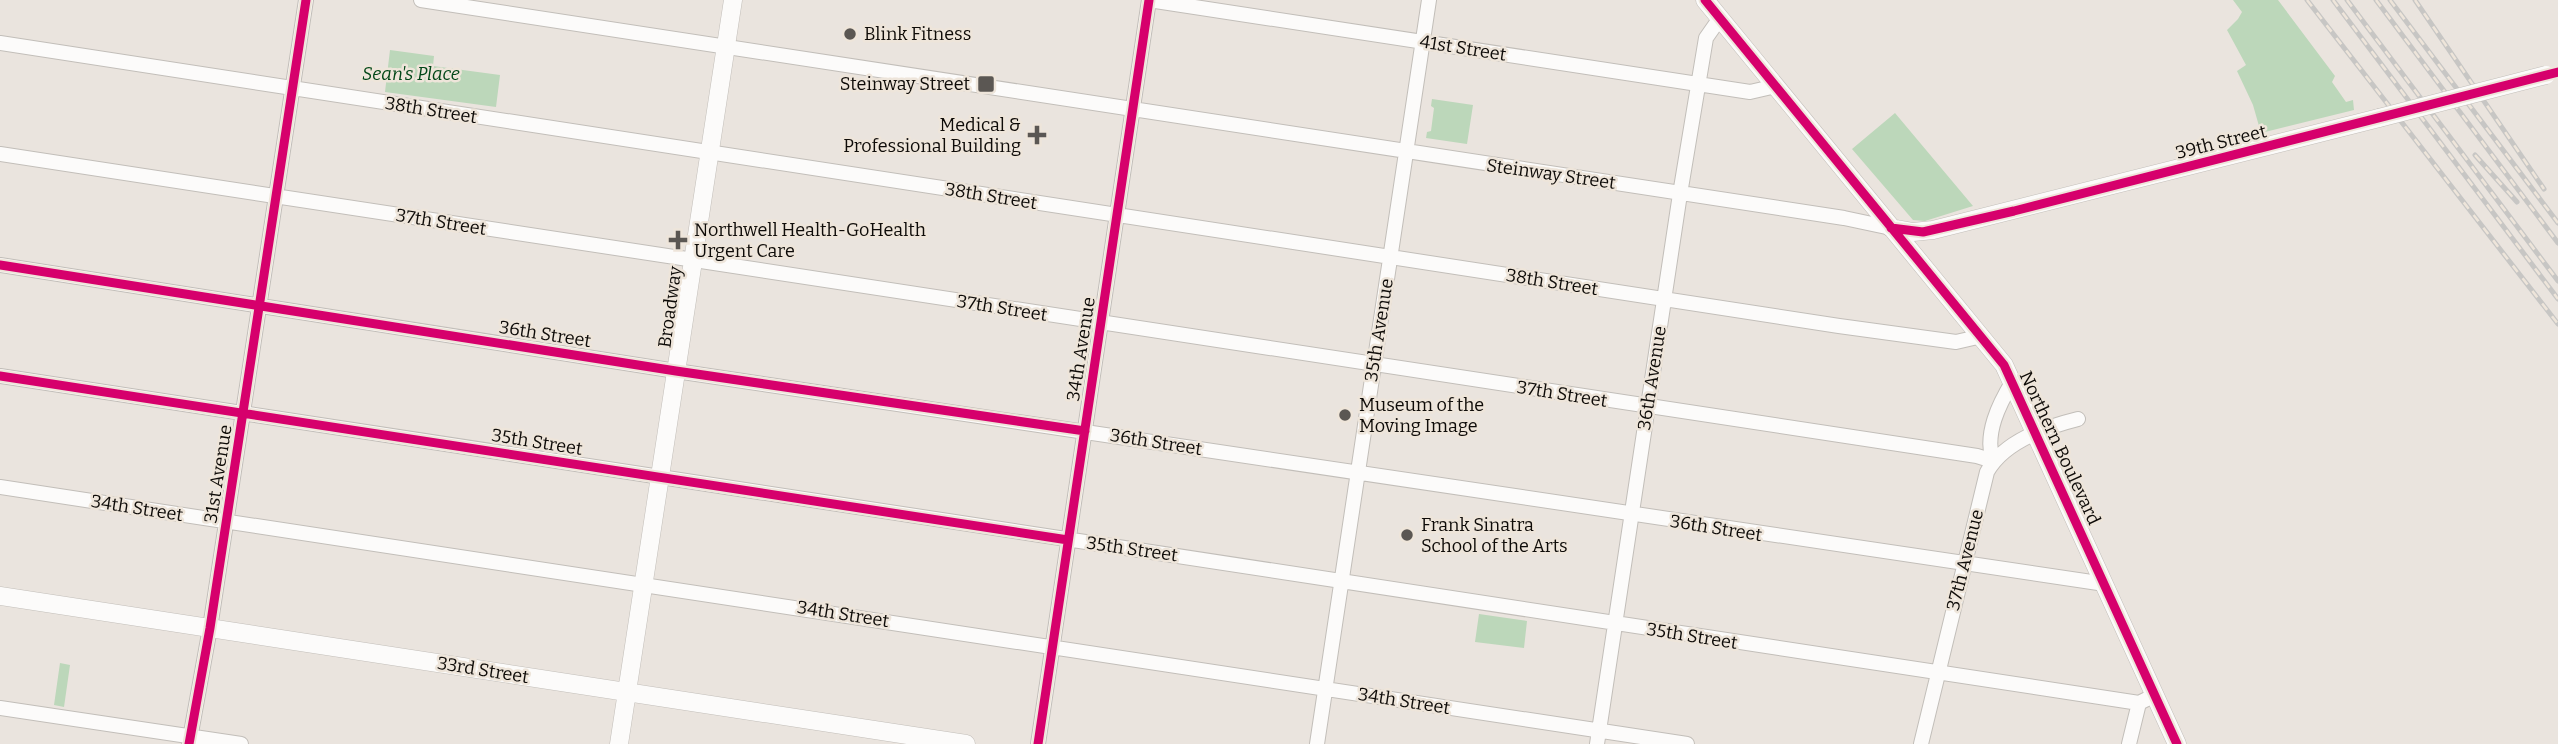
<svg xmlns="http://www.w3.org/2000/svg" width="2558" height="744" viewBox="0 0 2558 744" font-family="Bitter,serif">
<rect width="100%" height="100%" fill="#eae4de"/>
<path fill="#bcd7ba" d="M 2233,0 L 2278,0 L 2335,76 L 2332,82 L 2346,102 L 2353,100 L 2354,110 L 2261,133 L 2253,105 L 2237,71 L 2246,65 L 2227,30 L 2238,19 L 2242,12 Z
M 390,50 L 434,56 L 433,66 L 500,75 L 496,107 L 385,92 Z
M 1432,99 L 1473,105 L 1467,144 L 1426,138 L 1427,132 L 1431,131 L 1434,108 L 1431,106 Z
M 1895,113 L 1973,206 L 1925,221 L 1913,220 L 1852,149 Z
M 1479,614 L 1527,621 L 1524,648 L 1475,642 Z
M 60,663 L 70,665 L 64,707 L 54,705 Z"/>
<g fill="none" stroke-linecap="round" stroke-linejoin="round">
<defs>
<path id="minor" d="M 421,0 L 1844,218 L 1891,228
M 0,43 L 1839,326 L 1956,342 L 1982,336
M 0,154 L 1977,456 L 1993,461
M 0,265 L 676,371 L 2105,584
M 0,376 L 2139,703
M 1993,461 C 1984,434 1999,404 2013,381
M 0,487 L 1687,744
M 0,708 L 241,744
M 189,744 L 210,628 L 306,0
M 1038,744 L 1149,0 L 1750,92 L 1776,86
M 1317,744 L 1429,0
M 1597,744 L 1680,194 L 1706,38 L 1720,18
M 1921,744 L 1987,472 C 2004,441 2046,427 2078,419
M 2129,744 L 2139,703 L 2147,699"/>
<path id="major" d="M 1705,0 L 2004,365 L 2177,744
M 1891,228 L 1913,232 L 1933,230 L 2379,118
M 0,596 L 966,744
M 619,744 L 733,0"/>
</defs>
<use href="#minor" stroke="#c2beb9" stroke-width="16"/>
<use href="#major" stroke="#c2beb9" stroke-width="19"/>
<use href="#minor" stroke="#fcfbfa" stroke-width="14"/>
<use href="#major" stroke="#fcfbfa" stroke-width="18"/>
<defs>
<path id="rail" d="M 2307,0 L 2558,324
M 2333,0 L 2558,299
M 2347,0 L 2558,281
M 2376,0 L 2558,243
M 2390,0 L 2558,223
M 2415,0 L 2544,189
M 2475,155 L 2517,202"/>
</defs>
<use href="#rail" stroke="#c7c6c4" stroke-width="5"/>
<use href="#rail" stroke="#eee5da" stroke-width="2.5" stroke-dasharray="8" stroke-linecap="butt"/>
<defs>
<path id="major-bridge" d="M 2379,118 L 2546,75"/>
</defs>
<use href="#major-bridge" stroke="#c2beb9" stroke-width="19" stroke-linecap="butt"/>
<use href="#major-bridge" stroke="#fcfbfa" stroke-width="18"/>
<defs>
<path id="cycleway" d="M 1705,0 L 2004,365 L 2177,744
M 1891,228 L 1923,232 L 2014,211 L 2558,72
M 0,265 L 676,371 L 1085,431
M 0,376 L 1068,540
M 189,744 L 210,628 L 306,0
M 1038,744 L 1149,0"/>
</defs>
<use href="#cycleway" stroke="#eee5da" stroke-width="13"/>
<use href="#cycleway" stroke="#d6006c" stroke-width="9"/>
</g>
<g fill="#5b5753" stroke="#eee5da" stroke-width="2.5">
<circle cx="850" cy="34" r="7"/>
<rect x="977" y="75" width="18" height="18" rx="3.5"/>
<path d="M1033.5 124.5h7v7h7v7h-7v7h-7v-7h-7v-7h7z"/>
<path d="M674.5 229.5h7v7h7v7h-7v7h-7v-7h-7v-7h7z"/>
<circle cx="1345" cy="415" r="7"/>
<circle cx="1407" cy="535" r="7"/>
</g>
<g text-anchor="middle" stroke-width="5" stroke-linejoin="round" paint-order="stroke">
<g font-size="18" fill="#0e0b08" stroke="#eee5da" text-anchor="start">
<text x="864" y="40">Blink Fitness</text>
<text x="970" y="90" text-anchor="end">Steinway Street</text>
<text x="1021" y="131" text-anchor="end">Medical &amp;<tspan x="1021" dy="21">Professional Building</tspan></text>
<text x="694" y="236">Northwell Health-GoHealth<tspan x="694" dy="21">Urgent Care</tspan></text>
<text x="1359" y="411">Museum of the<tspan x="1359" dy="21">Moving Image</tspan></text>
<text x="1421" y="531">Frank Sinatra<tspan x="1421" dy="21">School of the Arts</tspan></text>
</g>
<g font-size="18" fill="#0e0b08" stroke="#eee5da">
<text transform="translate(1463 48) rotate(9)" y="6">41st Street</text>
<text transform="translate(431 110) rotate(9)" y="6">38th Street</text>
<text transform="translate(2221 142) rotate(-14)" y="6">39th Street</text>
<text transform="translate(1551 174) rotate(8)" y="6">Steinway Street</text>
<text transform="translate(991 196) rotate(9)" y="6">38th Street</text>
<text transform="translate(441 222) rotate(9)" y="6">37th Street</text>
<text transform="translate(1552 282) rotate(9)" y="6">38th Street</text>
<text transform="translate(670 307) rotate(-82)" y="6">Broadway</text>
<text transform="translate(1002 308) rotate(9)" y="6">37th Street</text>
<text transform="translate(1379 330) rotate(-81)" y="6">35th Avenue</text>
<text transform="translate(545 334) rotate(9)" y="6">36th Street</text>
<text transform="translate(1081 349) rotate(-81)" y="6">34th Avenue</text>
<text transform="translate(1652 378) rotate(-81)" y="6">36th Avenue</text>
<text transform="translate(1562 394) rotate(9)" y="6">37th Street</text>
<text transform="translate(537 442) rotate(9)" y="6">35th Street</text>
<text transform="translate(1156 442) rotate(9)" y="6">36th Street</text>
<text transform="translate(2060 448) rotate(65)" y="6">Northern Boulevard</text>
<text transform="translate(218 474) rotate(-81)" y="6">31st Avenue</text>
<text transform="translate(137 508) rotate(9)" y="6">34th Street</text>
<text transform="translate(1716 528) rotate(9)" y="6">36th Street</text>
<text transform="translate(1132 549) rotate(8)" y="6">35th Street</text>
<text transform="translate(1965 560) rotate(-76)" y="6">37th Avenue</text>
<text transform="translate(843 614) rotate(9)" y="6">34th Street</text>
<text transform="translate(1692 636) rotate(9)" y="6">35th Street</text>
<text transform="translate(483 670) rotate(9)" y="6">33rd Street</text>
<text transform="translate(1404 701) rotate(9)" y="6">34th Street</text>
</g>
<g font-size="18" font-style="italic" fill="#004617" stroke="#eee5da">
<text x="411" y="80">Sean's Place</text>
</g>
</g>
</svg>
